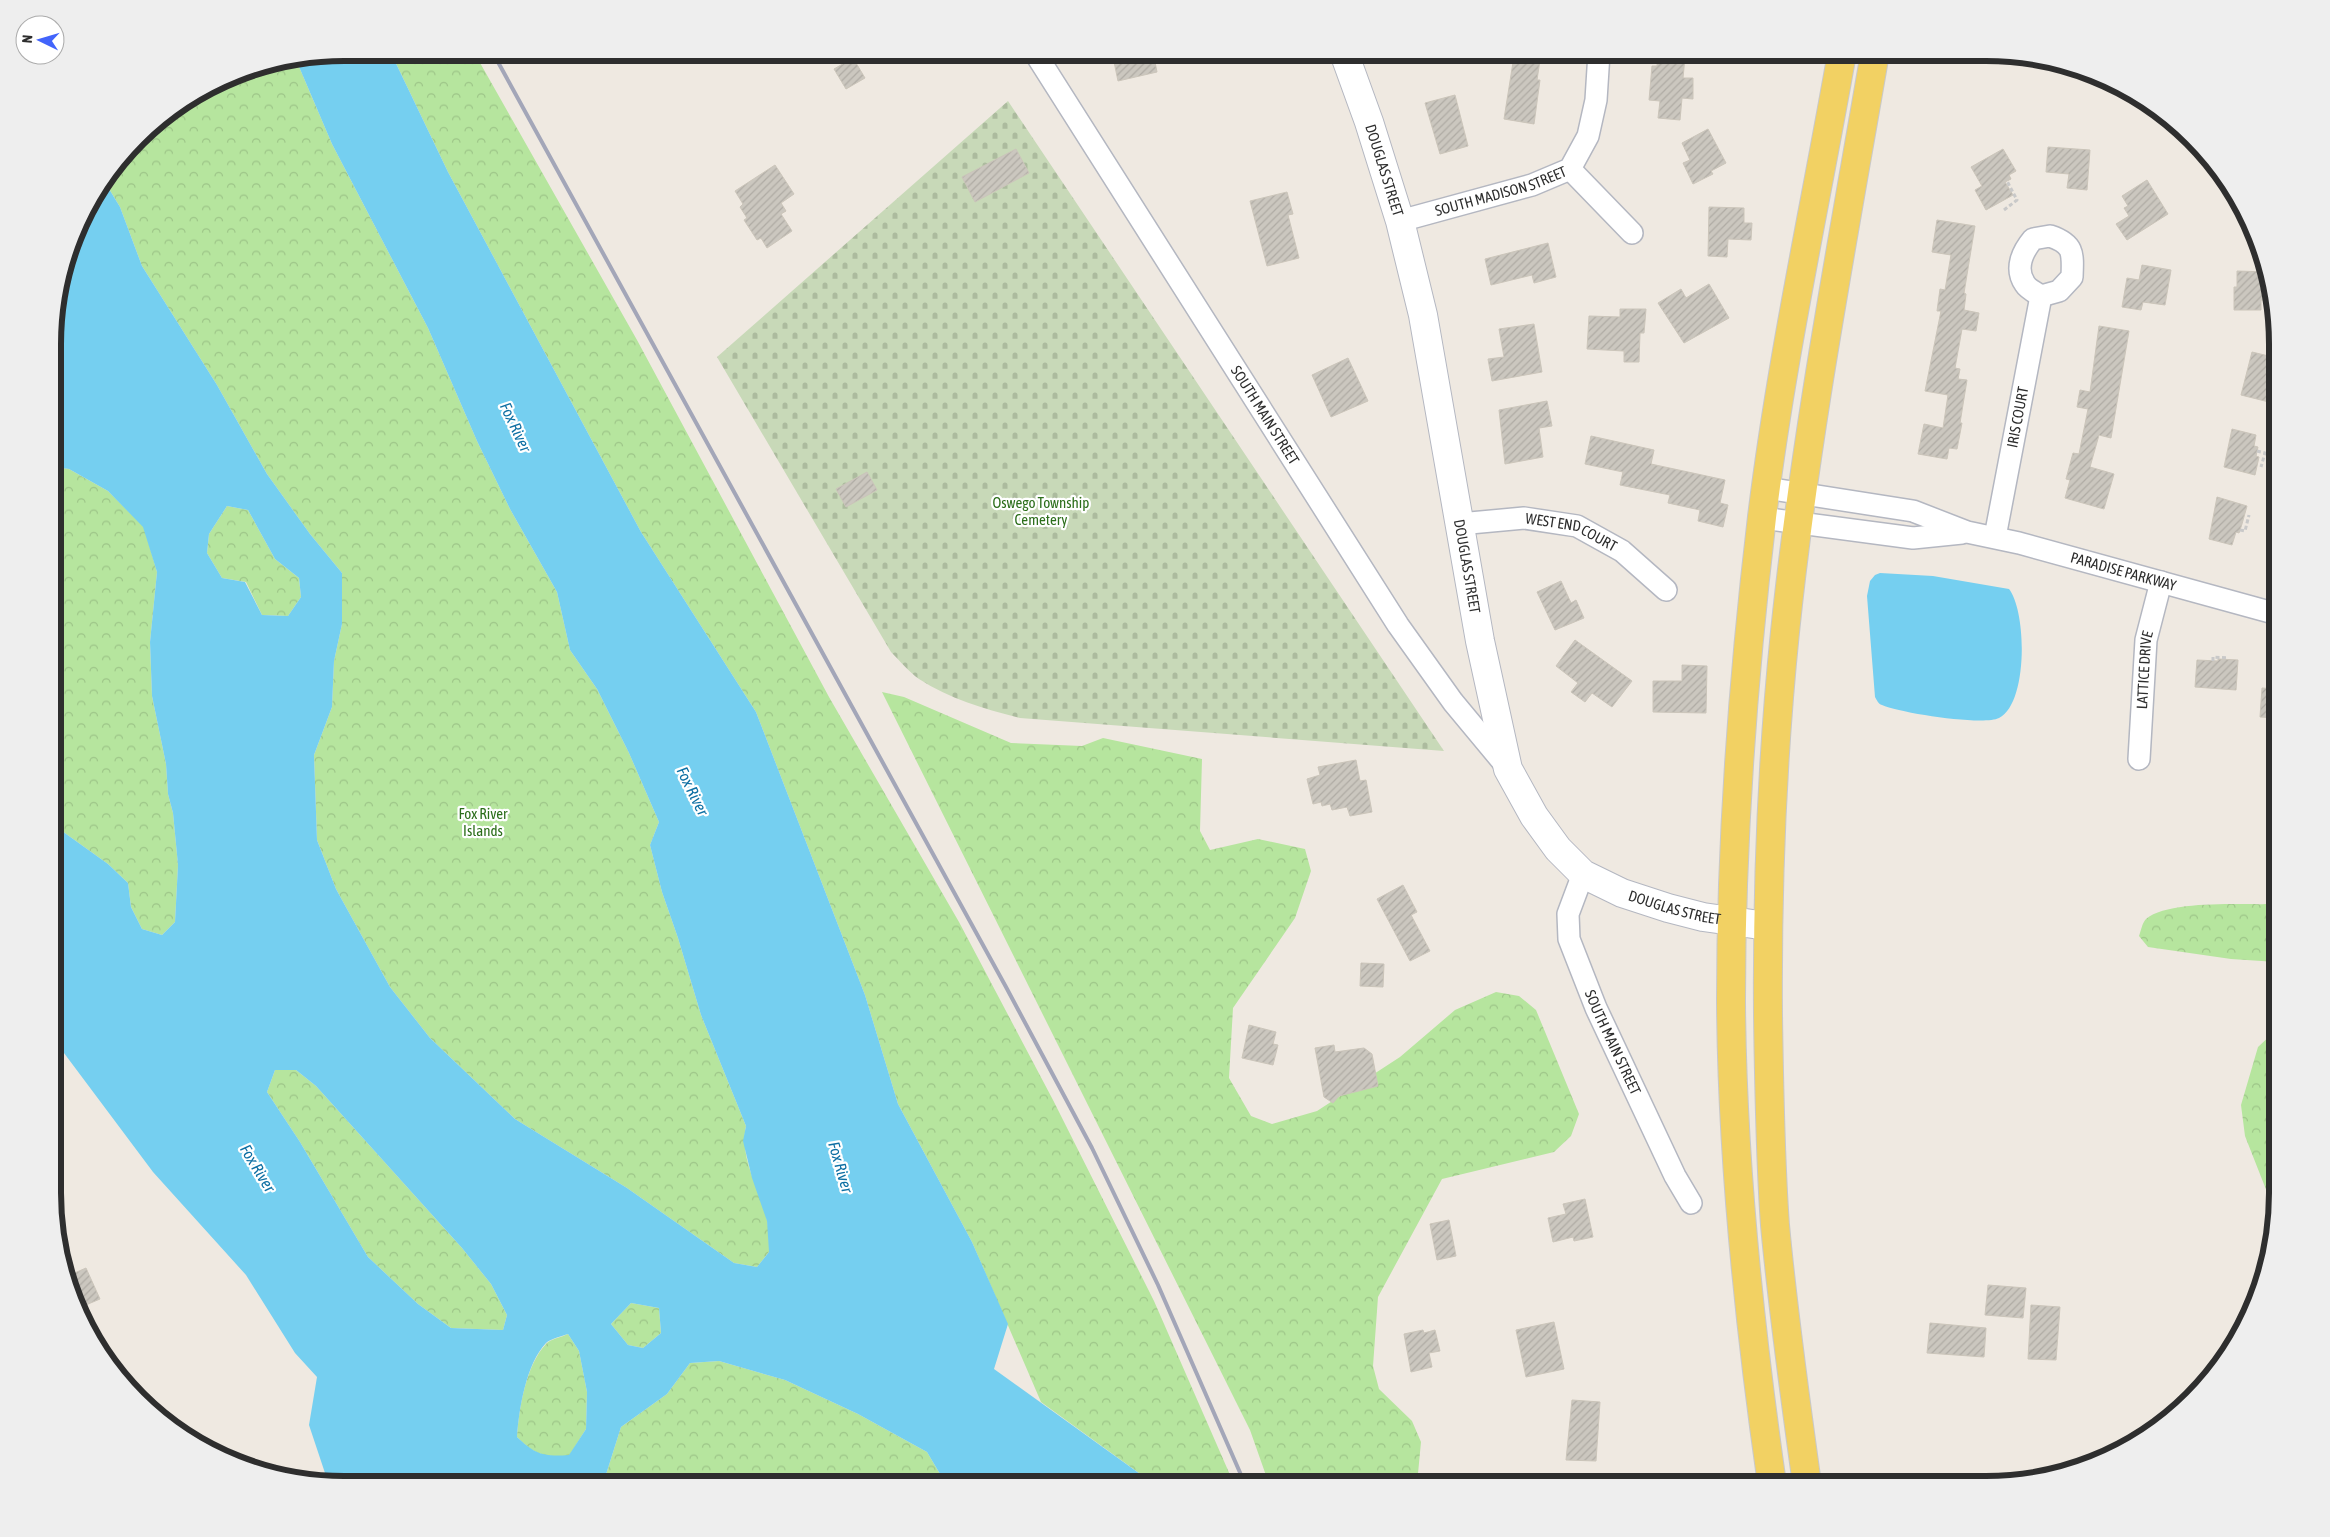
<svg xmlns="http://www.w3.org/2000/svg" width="2330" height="1537" viewBox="0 0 2330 1537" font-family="'Asap Condensed',sans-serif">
<defs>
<pattern id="forest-crowns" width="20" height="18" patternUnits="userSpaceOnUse" patternTransform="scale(1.25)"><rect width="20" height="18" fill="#b6e59e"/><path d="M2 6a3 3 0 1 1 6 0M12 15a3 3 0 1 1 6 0" fill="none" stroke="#9dc588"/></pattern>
<pattern id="cemetery-stones" width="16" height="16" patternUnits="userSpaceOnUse" patternTransform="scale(1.25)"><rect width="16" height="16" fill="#c8d9b8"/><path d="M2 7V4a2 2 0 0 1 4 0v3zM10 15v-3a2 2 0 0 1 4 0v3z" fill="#acbb9e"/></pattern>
<pattern id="building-hatch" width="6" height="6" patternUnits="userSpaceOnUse" patternTransform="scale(1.25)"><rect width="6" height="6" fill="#cbc7bf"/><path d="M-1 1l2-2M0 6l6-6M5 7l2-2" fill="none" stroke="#afaba4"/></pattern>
</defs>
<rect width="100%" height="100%" fill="#efe9e1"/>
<path fill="url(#forest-crowns)" d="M 391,53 L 474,53 L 479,61 L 637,340 L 829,697 L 959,922 L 1053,1100 L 1154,1301 L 1234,1484 L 1154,1484 L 1041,1402 L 972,1242 L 898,1104 L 865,995 L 756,712 L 641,532 L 448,172 Z
M 297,62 L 332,144 L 428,328 L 477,441 L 510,509 L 557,592 L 570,650 L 597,689 L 629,753 L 659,822 L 650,845 L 662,892 L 678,938 L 701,1015 L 746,1126 C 739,1160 760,1188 767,1220 C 769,1230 769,1242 769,1252 L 757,1267 L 734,1263 L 627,1188 L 515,1119 L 430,1038 L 390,987 L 336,889 L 317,840 L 314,755 L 332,707 L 334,661 L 342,624 L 342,573 L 310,534 L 267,474 L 217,385 L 142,266 L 120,207 L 106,184 L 152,125 L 233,75 Z
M 55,467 L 69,469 L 108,491 L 144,527 L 157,572 L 150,642 L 152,696 L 166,764 L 168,794 L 173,813 L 178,865 L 175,922 L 162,935 L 142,929 L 131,907 L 128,883 L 108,864 L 55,826 Z
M 227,506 L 248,510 L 275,559 L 299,578 L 301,597 L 288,616 L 262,615 L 246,582 L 222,578 L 207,553 L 209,534 Z
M 882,692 L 904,697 L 1011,743 L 1082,746 L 1103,738 L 1202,759 L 1200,831 L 1210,850 L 1258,839 L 1305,849 L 1311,871 L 1295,918 L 1233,1008 L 1229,1078 L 1251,1116 L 1272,1124 L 1317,1111 L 1400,1057 L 1455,1010 L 1496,992 L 1519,996 L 1536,1010 L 1579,1114 L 1571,1136 L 1554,1152 L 1442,1179 L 1378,1297 L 1373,1366 L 1379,1389 L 1412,1421 L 1421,1442 L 1417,1484 L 1269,1484 L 1250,1430 Z
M 2271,904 L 2277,905 L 2277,962 L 2231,959 L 2148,947 L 2139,936 C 2141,931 2142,923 2146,919 C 2169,900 2241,905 2271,904 Z
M 2274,1032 L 2277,1032 L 2277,1212 L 2273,1234 L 2267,1192 L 2245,1136 L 2241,1105 L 2258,1047 Z
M 275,1070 L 296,1070 L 316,1086 L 462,1248 L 491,1284 L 507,1315 L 503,1330 L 451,1328 L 418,1304 L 368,1257 L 300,1142 L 267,1092 Z
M 631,1303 L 659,1308 L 661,1333 L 643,1348 L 628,1345 L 611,1324 Z
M 568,1334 L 579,1351 L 587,1392 L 586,1429 L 569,1456 C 543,1457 535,1455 517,1437 C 519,1408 526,1365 546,1344 C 550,1339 562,1337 568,1334 Z
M 719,1361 L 785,1380 L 858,1414 L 927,1452 L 946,1484 L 603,1484 L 621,1427 L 667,1394 L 690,1363 Z"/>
<path fill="url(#cemetery-stones)" d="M 1008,101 L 1444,751 L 1020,718 C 984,709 950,699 919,679 C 909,672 900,661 891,652 L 717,357 Z"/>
<path fill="#75cff0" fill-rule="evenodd" d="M 344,53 L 391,53 L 448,172 L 641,532 L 756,712 L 865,995 L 898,1104 L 972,1242 L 1008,1324 L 994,1369 L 1154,1484 L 946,1484 L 927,1452 L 858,1414 L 785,1380 L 719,1361 L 690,1363 L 667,1394 L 621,1427 L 603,1484 L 344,1484 L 328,1482 L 309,1425 L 317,1377 L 295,1353 L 246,1275 L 153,1172 L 55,1041 L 55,826 L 108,864 L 128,883 L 131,907 L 142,929 L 162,935 L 175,922 L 178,865 L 173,813 L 168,794 L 166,764 L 152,696 L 150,642 L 157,572 L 143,527 L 108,491 L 69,469 L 55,467 L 55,306 L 83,215 L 106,184 L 120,207 L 142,266 L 217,385 L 267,474 L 310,534 L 342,573 L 342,624 L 334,661 L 332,707 L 314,755 L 317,840 L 336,889 L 390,987 L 430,1038 L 515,1119 L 627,1188 L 734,1263 L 757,1267 L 769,1252 L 767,1221 L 752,1178 L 743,1141 L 746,1126 L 701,1015 L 678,938 L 662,892 L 650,845 L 659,822 L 629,753 L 597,689 L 570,650 L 557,592 L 510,509 L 477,441 L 428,328 L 332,144 L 297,62 ZM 227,506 L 248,510 L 275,559 L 299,578 L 301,597 L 288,616 L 262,615 L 245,582 L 222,578 L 207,553 L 209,534 ZM 275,1070 L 296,1070 L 316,1086 L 462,1248 L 491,1284 L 507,1315 L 503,1330 L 451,1328 L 418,1304 L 368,1257 L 300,1142 L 267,1092 ZM 631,1303 L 659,1308 L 661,1333 L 643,1348 L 628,1345 L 611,1324 ZM 568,1334 L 579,1351 L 587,1392 L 586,1429 L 569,1455 C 543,1457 535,1454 517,1437 C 519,1409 526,1364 546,1343 C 550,1339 562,1336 568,1334 Z
M 1880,573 L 1933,576 L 2009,589 C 2027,612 2028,704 1999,718 C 1983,726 1900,713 1882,705 C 1878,704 1877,700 1875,697 L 1867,596 L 1870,581 L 1875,575 Z"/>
<path fill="url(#building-hatch)" stroke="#cbc5ba" d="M 1112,52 L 1153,52 L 1157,72 L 1118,81 Z
M 1658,55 L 1685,57 L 1683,78 L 1693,78 L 1693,99 L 1682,98 L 1680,120 L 1658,118 L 1660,101 L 1649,100 L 1652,66 L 1657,66 Z
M 1514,56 L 1540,60 L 1537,80 L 1540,80 L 1534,124 L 1504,119 Z
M 853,58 L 865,78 L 846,89 L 834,69 Z
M 1455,95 L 1468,146 L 1440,154 L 1425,103 Z
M 1708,129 L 1726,163 L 1711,171 L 1713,174 L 1693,184 L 1683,163 L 1690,160 L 1682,143 Z
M 2048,147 L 2090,150 L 2087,190 L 2067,188 L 2069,174 L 2046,172 Z
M 1016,149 L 1029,173 L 975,202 L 962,177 Z
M 2003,149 L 2016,171 L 2009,175 L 2011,179 L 2005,182 L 2013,195 L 1986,210 L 1975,190 L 1982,186 L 1971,167 Z
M 775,165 L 794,194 L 781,203 L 786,211 L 781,214 L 792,231 L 767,248 L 761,238 L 757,240 L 744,220 L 747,218 L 740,207 L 743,204 L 735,191 Z
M 2147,180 L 2168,214 L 2127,240 L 2116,224 L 2129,216 L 2124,208 L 2128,206 L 2122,196 Z
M 1287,192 L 1293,214 L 1288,215 L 1299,258 L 1267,266 L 1250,201 Z
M 1709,207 L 1744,208 L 1744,223 L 1752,223 L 1751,240 L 1728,239 L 1727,257 L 1708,256 Z
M 1937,220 L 1975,226 L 1964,293 L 1966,294 L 1964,310 L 1979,313 L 1976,331 L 1962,329 L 1955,368 L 1960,369 L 1958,379 L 1967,380 L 1960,423 L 1962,423 L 1957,449 L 1949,448 L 1947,459 L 1918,454 L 1924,424 L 1943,428 L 1948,395 L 1925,391 L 1941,311 L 1937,311 L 1940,289 L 1945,290 L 1951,255 L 1932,252 Z
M 1548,243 L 1556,277 L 1534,283 L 1532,275 L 1491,285 L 1485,259 Z
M 2142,265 L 2171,270 L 2165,305 L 2143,302 L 2141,310 L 2122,307 L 2127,278 L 2139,280 Z
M 2237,271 L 2268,272 L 2268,289 L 2264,289 L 2264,300 L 2261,300 L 2261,310 L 2234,310 L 2234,287 L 2237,287 Z
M 1709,284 L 1729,318 L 1684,343 L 1658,303 L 1681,289 L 1686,298 Z
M 1620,309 L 1646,309 L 1644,333 L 1640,333 L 1639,362 L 1624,362 L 1624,351 L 1587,349 L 1589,316 L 1620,317 Z
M 1534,324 L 1542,372 L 1492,381 L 1488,359 L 1504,357 L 1499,329 Z
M 2099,326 L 2129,331 L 2111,438 L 2099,435 L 2090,467 L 2114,474 L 2104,509 L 2065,498 L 2070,480 L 2066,479 L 2073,453 L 2079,454 L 2088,409 L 2077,407 L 2080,390 L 2090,392 Z
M 2252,352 L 2277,358 L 2277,385 L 2273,403 L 2241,395 Z
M 1348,358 L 1368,401 L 1331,417 L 1312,375 Z
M 1547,401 L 1552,426 L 1539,428 L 1543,457 L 1505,464 L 1499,410 Z
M 2232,429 L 2256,435 L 2254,446 L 2258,447 L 2256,456 L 2259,457 L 2255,475 L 2224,467 Z
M 1591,436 L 1654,450 L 1651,464 L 1725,480 L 1720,503 L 1728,505 L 1723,527 L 1698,521 L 1700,510 L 1668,503 L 1670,495 L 1620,485 L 1623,472 L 1585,464 Z
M 867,472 L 877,490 L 846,507 L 836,489 Z
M 2217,497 L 2247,506 L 2242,524 L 2239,533 L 2236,532 L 2232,545 L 2209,539 Z
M 1561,581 L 1571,603 L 1576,600 L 1584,618 L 1555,630 L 1537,592 Z
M 1575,640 L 1632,681 L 1612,707 L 1592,693 L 1585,702 L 1571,692 L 1578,683 L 1556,666 Z
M 2218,659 L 2238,660 L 2236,690 L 2195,687 L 2197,660 L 2218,661 Z
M 1682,665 L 1707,666 L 1706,713 L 1653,712 L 1653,681 L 1682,681 Z
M 2262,688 L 2277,689 L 2277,718 L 2260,717 Z
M 1356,760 L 1360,781 L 1366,780 L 1372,812 L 1350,816 L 1347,807 L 1332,810 L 1330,804 L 1322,806 L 1321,802 L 1313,804 L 1307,779 L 1320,775 L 1318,767 Z
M 1403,885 L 1417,912 L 1411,915 L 1430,951 L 1410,961 L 1377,899 Z
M 1361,963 L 1384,964 L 1383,987 L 1360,986 Z
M 1249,1025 L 1276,1032 L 1273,1044 L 1278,1045 L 1273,1065 L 1242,1058 Z
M 1334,1045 L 1335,1052 L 1364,1048 L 1372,1054 L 1378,1086 L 1339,1096 L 1333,1103 L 1324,1097 L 1315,1048 Z
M 1585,1199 L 1593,1237 L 1574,1241 L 1573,1237 L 1553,1242 L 1548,1218 L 1566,1214 L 1563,1204 Z
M 1449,1220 L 1456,1256 L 1437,1260 L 1430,1224 Z
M 86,1268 L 100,1299 L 81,1307 L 70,1275 Z
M 1988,1285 L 2026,1288 L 2023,1318 L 1985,1315 Z
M 2031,1305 L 2060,1307 L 2056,1360 L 2028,1359 Z
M 1554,1322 L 1564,1369 L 1526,1377 L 1516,1330 Z
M 1930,1323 L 1986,1328 L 1984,1357 L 1927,1353 Z
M 1423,1330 L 1424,1333 L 1435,1330 L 1440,1351 L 1429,1353 L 1432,1367 L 1411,1372 L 1404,1334 Z
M 1572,1400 L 1600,1402 L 1596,1461 L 1566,1460 Z"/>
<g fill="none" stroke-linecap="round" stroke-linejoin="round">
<defs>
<g id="minor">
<path id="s1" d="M 1035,53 L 1398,625 L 1453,702 L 1507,767"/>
<path d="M 1570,169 L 1632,233"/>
<path id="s2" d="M 1400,221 L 1532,185 L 1570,169 L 1588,136 L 1596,100 L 1599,53"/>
<path d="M 2050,236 C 2074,244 2073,253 2072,277 L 2059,291 L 2041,296 C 2036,293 2028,289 2025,284 C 2014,268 2023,251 2033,239 Z"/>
<path id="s3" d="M 1766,488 L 1913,511 L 1967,532 L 2019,543 L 2277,614"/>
<path d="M 1762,518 L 1913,538 L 1962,533"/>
<path id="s4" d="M 1459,524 L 1524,518 L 1577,526 L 1622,551 L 1666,590"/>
<path id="s5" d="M 1995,537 L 2041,296"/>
<path id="s6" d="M 2139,759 L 2146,640 L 2161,582"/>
<path id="s7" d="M 1583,874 L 1568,914 L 1569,939 L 1596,1008 L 1675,1176 L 1691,1203"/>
</g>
<g id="tertiary">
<path id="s8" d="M 1344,53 L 1369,122 L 1400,221 L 1423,315 L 1480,641 L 1508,769 L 1534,816 L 1558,849 L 1583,874 L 1622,893 L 1668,908 L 1703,917 L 1767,926"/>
</g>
<path id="primary" d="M 1772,1484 C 1749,1324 1732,1162 1731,1001 C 1731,839 1743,677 1762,517 C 1781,361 1815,207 1842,53
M 1807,1484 C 1795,1398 1783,1312 1775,1225 C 1770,1156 1769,1085 1768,1015 C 1767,887 1772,759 1785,632 C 1805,438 1842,245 1875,53"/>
</defs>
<use href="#minor" stroke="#b4b7c1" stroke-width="24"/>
<use href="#tertiary" stroke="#b4b7c1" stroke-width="30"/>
<use href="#primary" stroke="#c9c9c9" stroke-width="30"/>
<path stroke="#c9c9c9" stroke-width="3" stroke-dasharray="4 2.5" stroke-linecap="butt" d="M 2004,210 L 2017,200 L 2007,181
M 2264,296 L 2272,296
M 2257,451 L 2265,453 L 2261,467
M 2240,530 L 2245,531 L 2249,515
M 2213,661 L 2213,657 L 2228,658"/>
<use href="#minor" stroke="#fff" stroke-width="21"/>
<use href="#tertiary" stroke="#fff" stroke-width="28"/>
<use href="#primary" stroke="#f2d163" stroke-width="28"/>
<path stroke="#a3a6b8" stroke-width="4" d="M 493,53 L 1006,987 L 1092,1148 L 1158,1285 L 1245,1484"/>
</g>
<g text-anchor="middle" stroke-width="4.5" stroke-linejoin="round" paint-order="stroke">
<g font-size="15" fill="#2e2e2e" stroke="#fff">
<text dy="5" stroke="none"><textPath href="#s8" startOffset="124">DOUGLAS STREET</textPath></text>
<text dy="5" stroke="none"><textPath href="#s2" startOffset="105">SOUTH MADISON STREET</textPath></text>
<text dy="5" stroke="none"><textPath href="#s1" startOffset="429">SOUTH MAIN STREET</textPath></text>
<text dy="5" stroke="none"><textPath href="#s5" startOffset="122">IRIS COURT</textPath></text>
<text dy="5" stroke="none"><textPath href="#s4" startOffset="115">WEST END COURT</textPath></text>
<text dy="5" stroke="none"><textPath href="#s8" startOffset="529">DOUGLAS STREET</textPath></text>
<text dy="5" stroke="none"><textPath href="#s3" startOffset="368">PARADISE PARKWAY</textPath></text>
<text dy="5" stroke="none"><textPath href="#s6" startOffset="89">LATTICE DRIVE</textPath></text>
<text dy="5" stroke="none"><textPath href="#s8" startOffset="964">DOUGLAS STREET</textPath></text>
<text dy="5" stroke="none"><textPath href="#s7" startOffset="180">SOUTH MAIN STREET</textPath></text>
</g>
<g font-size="15" fill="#2c6e1b" stroke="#fff">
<text x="1041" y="508">Oswego Township<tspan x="1041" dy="17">Cemetery</tspan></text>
<text x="483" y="819">Fox River<tspan x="483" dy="17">Islands</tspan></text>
</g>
<g font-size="16" font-style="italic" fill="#0d6fa3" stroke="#fff">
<text transform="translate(516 427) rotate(65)" y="6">Fox River</text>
<text transform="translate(693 791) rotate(64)" y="6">Fox River</text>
<text transform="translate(841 1167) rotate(74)" y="6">Fox River</text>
<text transform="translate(258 1168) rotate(59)" y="6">Fox River</text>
</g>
</g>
<path d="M0 0H2330V1537H0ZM344 61H1986A283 283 0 0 1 2269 344V1193A283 283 0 0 1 1986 1476H344A283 283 0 0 1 61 1193V344A283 283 0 0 1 344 61Z" fill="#eee" fill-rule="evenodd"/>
<path fill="none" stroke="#2e2e2e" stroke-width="6" d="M344 61H1986A283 283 0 0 1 2269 344V1193A283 283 0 0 1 1986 1476H344A283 283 0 0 1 61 1193V344A283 283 0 0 1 344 61Z"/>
<g transform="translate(40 40) rotate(275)"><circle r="24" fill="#ffffff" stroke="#ababab"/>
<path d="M0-4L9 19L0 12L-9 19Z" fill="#4264fb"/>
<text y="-8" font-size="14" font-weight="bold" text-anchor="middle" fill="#2e2e2e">N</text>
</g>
</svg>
